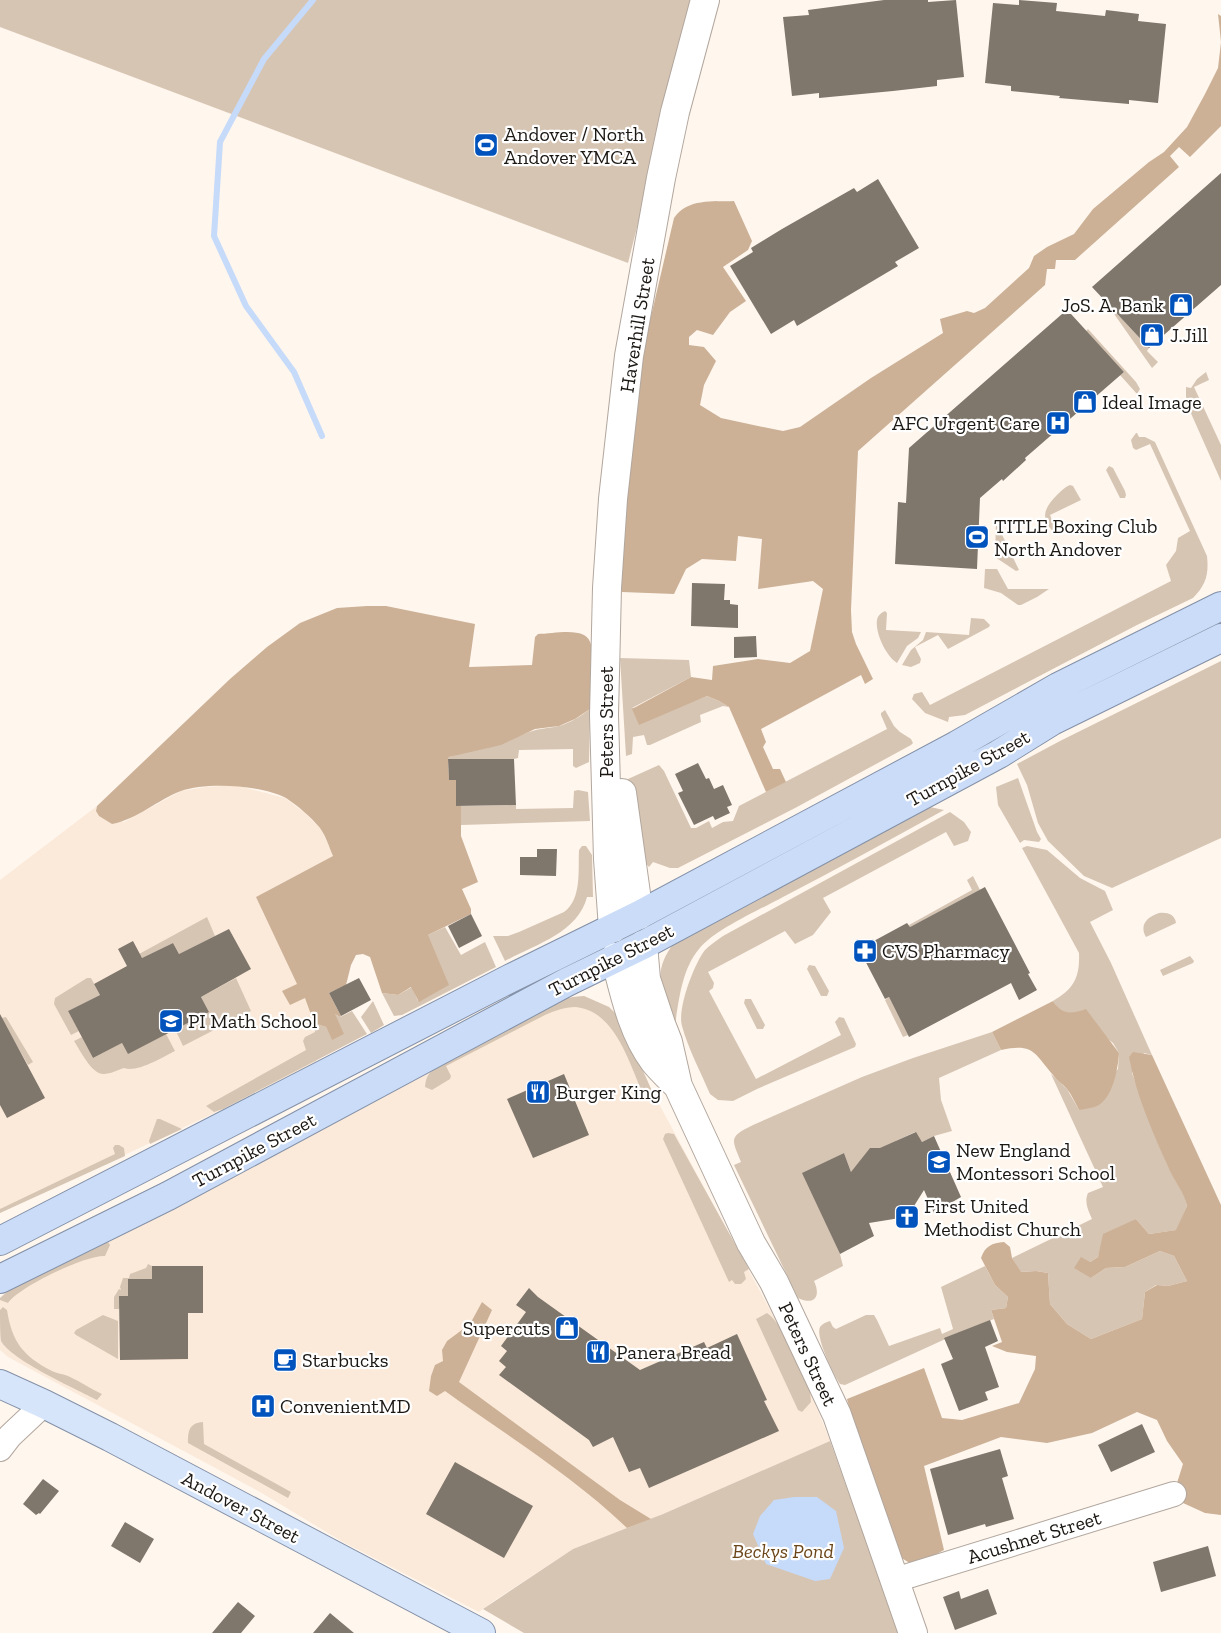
<svg xmlns="http://www.w3.org/2000/svg" width="1221" height="1633" viewBox="0 0 1221 1633" font-family="'Zilla Slab',serif">
<rect width="100%" height="100%" fill="#fff6ee"/>
<path fill="#fbeada" d="M 235,785 L 285,798 L 305,813 L 322,830 L 333,856 L 265,892 L 326,1027 L 316,1062 L 223,1109 L 0,1213 L 0,880 L 97,806 L 96,811 L 124,822 L 181,791 L 206,787 Z
M 584,996 L 609,1007 L 619,1017 L 652,1091 L 790,1347 L 810,1391 L 830,1441 L 651,1519 L 573,1549 L 495,1600 L 479,1612 L 343,1542 L 260,1492 L 8,1357 L 0,1350 L 0,1298 L 32,1278 L 108,1242 L 399,1086 L 429,1072 L 573,997 Z"/>
<path fill="#d7c5b3" d="M 0,0 L 694,0 L 628,263 L 0,27 Z
M 1105,301 L 1149,348 L 1147,351 L 1158,362 L 1152,368 Z
M 1088,329 L 1136,382 L 1140,389 L 1137,394 L 1120,375 L 1124,372 L 1086,331 Z
M 1206,372 L 1209,380 L 1194,387 L 1221,445 L 1221,481 L 1186,402 L 1186,387 L 1191,388 L 1197,379 Z
M 1136,433 L 1137,433 L 1139,437 L 1145,437 L 1155,442 L 1207,556 C 1209,574 1206,585 1193,598 L 1137,625 L 965,715 L 949,717 L 948,722 L 925,713 L 912,699 L 914,694 L 922,692 L 930,705 L 1171,581 L 1166,565 L 1176,551 L 1178,538 L 1190,531 L 1150,444 L 1136,450 L 1133,448 L 1131,440 Z
M 1109,466 L 1113,468 L 1125,491 L 1126,495 L 1125,498 L 1120,498 L 1106,470 Z
M 1070,485 L 1073,486 L 1081,500 L 1050,515 L 1056,530 L 1054,532 C 1039,518 1045,507 1057,495 C 1061,491 1065,487 1070,485 Z
M 996,522 L 1019,570 L 1016,571 L 995,557 Z
M 985,569 L 997,569 L 1008,589 L 1049,589 L 1037,597 L 1021,605 L 1018,605 L 1001,593 L 984,588 Z
M 885,611 L 887,613 L 886,630 L 921,632 L 918,638 L 907,646 L 897,663 C 886,656 875,633 877,620 C 878,615 881,613 885,611 Z
M 971,618 L 984,619 L 990,625 L 989,627 L 948,649 L 938,635 L 915,647 L 921,659 L 920,663 L 911,667 L 902,665 L 911,650 L 923,640 L 926,632 L 969,635 Z
M 620,658 L 689,660 L 691,677 L 632,708 L 694,701 L 707,696 L 719,701 L 729,707 L 723,706 L 700,715 L 701,722 L 650,745 L 647,745 L 644,735 L 633,737 L 632,754 L 626,756 Z
M 1221,661 L 1221,838 L 1112,888 L 1084,876 L 1048,841 L 1038,823 L 1027,785 L 1017,764 L 1060,741 Z
M 590,709 L 589,762 L 576,768 L 573,766 L 573,749 L 519,750 L 518,758 L 514,759 L 448,759 L 449,757 L 524,734 C 538,728 545,729 559,726 C 570,723 581,716 590,709 Z
M 885,710 L 894,726 L 900,732 L 911,739 L 913,743 L 911,745 L 797,807 L 678,868 L 670,868 L 653,862 L 649,867 L 640,857 L 629,800 L 628,779 L 659,765 L 664,771 L 691,828 L 696,828 L 709,821 L 712,828 L 723,822 L 733,821 L 739,806 L 887,729 L 881,715 L 881,713 Z
M 1018,778 L 1037,832 L 1041,839 L 1039,842 L 1024,840 L 1020,843 L 998,805 L 996,787 Z
M 578,790 L 588,792 L 590,821 L 461,825 L 461,806 L 516,805 L 516,809 L 573,808 L 574,791 Z
M 930,807 L 944,810 C 891,839 837,869 783,897 C 761,909 714,930 699,949 C 682,969 679,1000 675,1025 C 663,988 649,975 676,940 L 920,810 Z
M 950,812 L 964,822 L 971,832 L 968,841 L 954,846 L 946,832 L 823,898 L 831,912 L 813,935 L 795,944 L 785,931 L 708,972 L 714,983 L 713,988 L 709,991 L 756,1079 L 841,1035 L 835,1022 L 839,1017 L 844,1018 L 856,1044 L 855,1047 L 757,1089 L 733,1101 L 718,1100 L 710,1094 C 701,1073 688,1048 682,1026 C 677,1009 694,964 705,950 C 710,945 717,940 723,936 Z
M 582,846 L 586,846 L 592,855 L 593,897 L 587,897 C 578,933 534,945 505,961 L 493,936 L 508,936 L 519,932 L 564,912 C 582,899 578,870 579,850 Z
M 1027,846 L 1047,850 L 1080,878 L 1105,891 L 1113,910 L 1090,922 L 1111,963 L 1152,1055 L 1144,1053 L 1132,1073 C 1143,1104 1154,1134 1167,1164 C 1174,1179 1184,1190 1187,1206 L 1177,1230 L 1149,1234 L 1136,1219 L 1101,1248 L 1098,1257 L 1090,1262 L 1091,1278 L 1106,1268 L 1125,1267 L 1160,1251 L 1174,1256 L 1187,1281 L 1168,1286 L 1156,1285 L 1145,1292 L 1142,1319 L 1091,1339 L 1067,1324 L 1050,1304 L 1048,1273 L 1036,1271 L 1020,1272 L 1012,1258 L 1092,1219 C 1088,1210 1084,1202 1088,1193 L 1103,1187 L 1051,1074 L 1067,1089 L 1079,1110 L 1118,1069 L 1119,1053 L 1113,1043 L 1075,1013 C 1064,1014 1058,1010 1053,1001 C 1074,989 1080,977 1079,953 L 1022,848 Z
M 973,876 L 980,890 L 910,927 L 909,925 L 972,890 L 967,880 Z
M 1159,913 C 1167,912 1175,914 1176,923 L 1146,937 C 1139,925 1147,917 1159,913 Z
M 207,917 L 215,936 L 179,954 L 173,943 L 142,958 L 139,954 Z
M 445,927 L 461,955 L 485,942 L 496,967 L 402,1015 L 394,1016 L 382,993 L 398,995 L 412,987 L 418,1001 L 428,935 Z
M 1190,956 L 1194,961 L 1193,963 L 1163,976 L 1160,970 L 1162,969 Z
M 809,965 L 815,966 L 829,991 L 827,996 L 821,996 L 807,969 Z
M 87,978 L 91,978 L 100,995 L 68,1011 L 79,1031 L 71,1035 L 54,1004 L 55,998 Z
M 236,978 L 251,1011 L 183,1046 L 175,1029 L 209,1012 L 201,997 Z
M 584,996 L 609,1007 L 619,1017 L 652,1091 L 643,1094 C 629,1063 615,1010 575,1007 C 565,1007 554,1011 545,1015 L 446,1066 L 451,1076 L 450,1079 L 432,1090 L 425,1087 C 426,1077 428,1073 436,1068 L 560,1000 L 573,997 Z
M 889,997 L 908,1035 L 903,1037 L 885,1000 Z
M 745,999 L 751,999 L 765,1025 L 763,1029 L 757,1029 L 744,1003 Z
M 373,1001 L 384,1025 L 371,1033 L 361,1017 Z
M 352,1011 L 367,1034 L 223,1109 L 214,1112 L 206,1106 L 306,1050 L 303,1041 L 305,1037 L 315,1032 L 314,1023 L 326,1027 L 332,1039 L 335,1014 L 340,1017 Z
M 6,1017 L 33,1062 L 28,1065 L 1,1018 Z
M 992,1032 L 1001,1050 L 939,1078 L 941,1100 L 952,1131 L 934,1136 L 922,1142 L 915,1132 L 896,1141 L 899,1149 L 851,1172 L 844,1153 L 803,1173 L 840,1254 L 843,1266 L 814,1281 C 821,1296 815,1306 798,1298 L 734,1165 L 741,1162 C 731,1138 729,1137 753,1125 L 862,1077 L 913,1058 Z
M 166,1034 L 175,1051 C 163,1057 137,1073 124,1068 C 118,1070 110,1074 104,1074 C 92,1075 80,1050 74,1041 L 82,1037 L 93,1058 L 122,1043 L 128,1053 Z
M 157,1119 L 160,1119 L 182,1129 L 150,1144 L 149,1141 Z
M 668,1133 L 674,1134 L 749,1269 L 744,1272 L 746,1279 L 741,1284 L 735,1284 L 732,1280 L 729,1282 L 663,1139 L 665,1134 Z
M 115,1145 L 119,1145 L 124,1148 L 125,1156 L 0,1213 L 0,1209 L 115,1154 L 113,1148 Z
M 108,1242 L 110,1245 L 105,1256 C 85,1255 19,1287 8,1303 L 0,1300 L 0,1298 L 9,1290 Z
M 148,1264 L 152,1266 L 152,1279 L 128,1279 L 128,1296 L 120,1309 L 114,1309 L 114,1297 L 119,1289 L 121,1290 L 120,1287 L 123,1278 L 129,1278 L 130,1274 L 146,1268 Z
M 985,1266 L 995,1285 L 1008,1297 L 1006,1308 L 991,1310 L 994,1319 L 965,1330 L 845,1385 L 840,1384 C 834,1375 815,1337 820,1327 C 822,1324 826,1322 830,1321 L 833,1327 L 836,1329 L 866,1315 L 874,1315 L 877,1320 L 889,1346 L 940,1328 L 942,1334 L 953,1329 L 941,1287 Z
M 3,1307 L 7,1310 C 12,1342 23,1356 52,1371 C 58,1374 65,1374 70,1377 C 81,1382 91,1389 102,1394 L 97,1400 C 76,1389 11,1360 1,1341 C 0,1333 0,1319 0,1310 Z
M 767,1313 C 784,1324 801,1372 810,1391 L 811,1402 L 802,1412 L 798,1410 L 756,1319 Z
M 103,1315 L 118,1321 L 118,1359 L 76,1335 L 74,1333 L 76,1330 Z
M 203,1422 L 204,1444 L 291,1492 L 288,1498 L 188,1443 C 188,1431 189,1423 203,1422 Z
M 830,1441 L 899,1633 L 524,1633 L 483,1609 L 573,1549 L 663,1514 Z"/>
<path fill="#ccb197" d="M 1218,14 L 1221,16 L 1221,126 L 1190,157 L 1179,147 L 1170,156 L 1179,167 L 1075,260 L 1056,260 L 1055,269 L 1047,269 L 1045,285 L 858,451 L 851,610 L 852,632 L 856,644 L 873,679 L 865,684 L 861,675 L 761,729 L 766,742 L 763,747 L 773,769 L 780,769 L 786,782 L 766,792 L 729,707 L 719,701 L 707,696 L 639,725 L 632,709 L 691,677 L 712,680 L 713,666 L 758,659 L 790,663 L 810,651 L 823,589 L 813,581 L 758,589 L 762,539 L 738,536 L 736,561 L 702,559 L 686,569 L 674,594 L 622,592 L 622,507 L 636,422 L 645,342 L 674,218 C 688,198 712,202 734,201 L 752,241 L 748,250 L 723,267 L 746,301 L 730,312 L 713,335 L 697,330 L 689,337 L 689,345 L 704,347 L 716,361 L 704,385 L 700,405 L 721,418 L 758,426 L 783,431 L 800,427 L 871,378 L 943,333 L 940,319 L 967,311 L 974,313 L 985,308 L 1029,268 L 1034,256 L 1047,247 L 1074,234 L 1093,209 L 1149,162 L 1164,152 L 1187,127 L 1205,94 L 1218,68 L 1221,42 Z
M 367,606 L 386,606 L 475,624 L 469,667 L 532,665 L 535,637 L 538,634 C 551,634 572,629 584,635 C 600,642 591,694 590,709 L 575,719 L 559,726 L 535,729 L 501,745 L 449,757 L 448,759 L 449,780 L 456,780 L 456,806 L 461,806 L 461,836 L 478,882 L 462,889 L 471,909 L 471,914 L 428,935 L 449,985 L 419,1002 L 411,987 L 398,995 L 382,993 L 370,957 L 363,954 L 356,955 L 351,965 L 346,985 L 329,993 L 341,1016 L 340,1017 L 335,1014 L 344,1034 L 332,1040 L 326,1027 L 314,1023 L 305,998 L 290,1005 L 282,991 L 297,984 L 256,897 L 333,856 C 329,847 326,836 320,828 C 311,817 298,806 286,798 C 263,785 206,782 181,791 C 157,800 138,819 112,824 L 99,816 L 96,811 L 97,806 L 230,679 L 267,647 L 300,623 L 337,608 Z
M 1053,1001 C 1062,1015 1071,1014 1086,1009 L 1119,1053 C 1118,1069 1113,1096 1099,1105 C 1093,1108 1085,1109 1079,1110 C 1075,1103 1072,1095 1067,1089 C 1063,1084 1057,1081 1053,1075 C 1034,1053 1034,1043 1001,1050 L 992,1032 Z
M 1133,1052 L 1152,1055 L 1221,1205 L 1221,1515 L 1205,1513 L 1183,1503 L 1177,1483 L 1183,1464 L 1167,1441 L 1157,1420 L 1137,1412 L 1092,1433 L 1047,1443 L 1001,1437 L 924,1466 L 944,1550 L 922,1562 L 908,1562 L 892,1552 L 881,1529 L 847,1399 L 924,1368 L 942,1418 L 962,1420 L 1019,1403 L 1035,1369 L 1036,1356 L 1007,1352 L 992,1346 L 1002,1342 L 991,1310 L 1006,1308 L 1008,1297 L 995,1285 L 981,1258 C 985,1246 992,1243 1004,1242 L 1010,1247 L 1012,1258 L 1021,1272 L 1036,1271 L 1048,1273 L 1050,1304 L 1067,1324 L 1091,1339 L 1142,1319 L 1145,1292 L 1157,1285 L 1168,1286 L 1187,1281 L 1174,1256 L 1160,1251 L 1125,1267 L 1106,1268 L 1091,1278 L 1074,1268 L 1081,1257 L 1090,1262 L 1098,1257 L 1103,1234 L 1136,1219 L 1149,1234 L 1176,1230 L 1187,1206 C 1184,1192 1175,1182 1169,1169 C 1153,1133 1136,1095 1129,1057 Z
M 482,1302 L 492,1310 L 459,1382 L 620,1500 L 651,1519 L 627,1528 C 572,1475 506,1435 445,1391 L 437,1396 L 429,1391 L 431,1376 L 435,1365 L 443,1361 L 442,1350 L 447,1341 L 470,1324 Z"/>
<path fill="#c6daf9" d="M 794,1497 L 817,1497 L 836,1511 L 844,1548 L 830,1579 L 815,1581 L 766,1564 L 753,1534 L 760,1516 L 774,1500 Z"/>
<g fill="none" stroke-linecap="round" stroke-linejoin="round">
<path stroke="#c6daf9" stroke-width="6" d="M 313,0 L 264,59 L 220,142 L 214,236 L 246,306 L 294,372 L 322,436"/>
</g>
<path fill="#7f766c" d="M 884,0 L 928,0 L 928,2 L 956,0 L 964,77 L 937,80 L 937,86 L 893,91 L 819,98 L 819,93 L 792,96 L 783,17 L 809,15 L 808,10 Z
M 1019,0 L 1057,3 L 1056,11 L 1105,16 L 1106,10 L 1139,14 L 1138,21 L 1166,24 L 1158,103 L 1129,100 L 1129,104 L 1059,98 L 1060,96 L 1011,91 L 1011,86 L 985,83 L 993,3 L 1019,5 Z
M 1221,173 L 1221,285 L 1149,348 L 1092,287 Z
M 878,179 L 919,248 L 895,262 L 898,266 L 797,326 L 794,320 L 771,334 L 730,266 L 753,252 L 751,248 L 782,229 L 854,188 L 857,192 Z
M 1062,314 L 1071,314 L 1124,372 L 1025,458 L 1026,460 L 1003,481 L 1002,479 L 980,498 L 977,569 L 895,564 L 898,502 L 906,503 L 909,448 Z
M 692,583 L 725,584 L 724,600 L 730,600 L 730,604 L 738,605 L 738,628 L 691,626 Z
M 756,636 L 757,657 L 734,658 L 734,637 Z
M 448,759 L 514,759 L 516,805 L 456,806 L 456,780 L 449,780 Z
M 698,763 L 706,779 L 709,778 L 714,789 L 723,785 L 732,805 L 727,807 L 730,813 L 715,820 L 713,816 L 694,825 L 678,793 L 683,791 L 675,774 Z
M 537,849 L 557,849 L 556,876 L 520,875 L 520,857 L 537,857 Z
M 985,887 L 1030,973 L 1028,974 L 1037,990 L 1019,1000 L 1011,983 L 909,1037 L 889,997 L 885,999 L 859,949 L 907,923 L 910,927 Z
M 471,914 L 482,936 L 459,948 L 448,926 Z
M 229,929 L 251,969 L 201,997 L 209,1012 L 128,1054 L 122,1043 L 93,1058 L 68,1011 L 100,995 L 94,984 L 127,966 L 118,949 L 133,941 L 142,958 L 173,943 L 179,954 Z
M 359,978 L 371,1000 L 341,1016 L 329,993 Z
M 0,1014 L 45,1098 L 7,1118 L 0,1105 Z
M 564,1074 L 589,1135 L 533,1158 L 507,1099 Z
M 916,1132 L 922,1142 L 934,1136 L 961,1197 L 934,1213 L 924,1190 L 909,1214 L 903,1212 L 900,1218 L 869,1223 L 874,1236 L 840,1254 L 802,1173 L 844,1153 L 851,1172 L 870,1148 L 880,1148 Z
M 152,1266 L 203,1266 L 203,1313 L 188,1313 L 188,1359 L 120,1360 L 119,1296 L 128,1296 L 128,1279 L 152,1279 Z
M 529,1288 L 538,1297 L 640,1370 L 704,1342 L 707,1348 L 737,1334 L 767,1400 L 764,1401 L 779,1431 L 649,1488 L 640,1468 L 629,1472 L 613,1437 L 593,1447 L 589,1440 L 499,1375 L 506,1367 L 499,1361 L 507,1351 L 501,1346 L 526,1312 L 516,1305 Z
M 990,1320 L 998,1341 L 985,1347 L 999,1387 L 985,1392 L 988,1400 L 959,1411 L 941,1364 L 953,1359 L 944,1338 Z
M 1142,1424 L 1155,1452 L 1111,1472 L 1098,1445 Z
M 1000,1449 L 1008,1476 L 1002,1478 L 1014,1519 L 986,1527 L 985,1524 L 948,1535 L 930,1469 Z
M 455,1462 L 533,1506 L 504,1558 L 426,1514 Z
M 43,1479 L 59,1491 L 40,1514 L 39,1513 L 36,1515 L 23,1504 Z
M 125,1522 L 154,1539 L 140,1563 L 111,1546 Z
M 1208,1546 L 1216,1576 L 1161,1592 L 1153,1562 Z
M 988,1589 L 997,1614 L 955,1630 L 943,1597 L 959,1591 L 961,1599 Z
M 238,1602 L 255,1616 L 241,1633 L 212,1633 Z
M 330,1613 L 354,1633 L 313,1633 Z"/>
<g fill="none" stroke-linecap="round" stroke-linejoin="round">
<defs>
<path id="minor" d="M 0,1449 L 10,1436 L 44,1404
M 895,1580 L 1174,1494"/>
<path id="secondary" d="M 622,793 L 639,915
M 613,928 L 608,859 L 604,715 L 607,588 L 613,499 L 629,356 L 661,178 L 675,112 L 705,0
M 643,945 L 646,979 L 661,1024 L 668,1042 L 678,1086 L 751,1243 L 774,1282 L 837,1415 L 913,1633
M 615,957 C 624,992 632,1032 654,1061 C 661,1070 670,1078 678,1086"/>
<path id="primary" d="M 0,1384 L 44,1404 L 110,1437 L 481,1633"/>
<path id="trunk" d="M 0,1241 L 509,979 L 639,915 L 957,745 L 1058,687 L 1221,606
M 0,1279 L 168,1196 L 567,982 L 643,945 L 999,754 L 1052,721 L 1221,638"/>
</defs>
<use href="#minor" stroke="#b2a79e" stroke-width="26"/>
<use href="#secondary" stroke="#b2a79e" stroke-width="30"/>
<use href="#primary" stroke="#8491a7" stroke-width="30"/>
<use href="#trunk" stroke="#8491a7" stroke-width="30"/>
<use href="#minor" stroke="#fff" stroke-width="24"/>
<use href="#secondary" stroke="#fff" stroke-width="28"/>
<use href="#primary" stroke="#d7e5fa" stroke-width="28"/>
<use href="#trunk" stroke="#cadcf8" stroke-width="28"/>
</g>
<defs>
<symbol id="stadium-square" viewBox="-11 -11 22 22"><rect x="-9" y="-9" width="18" height="18" rx="4" fill="#0053bc" stroke="#fff"/><path d="M0-5a6.5 5 0 1 0 0 10a6.5 5 0 1 0 0-10ZM-3.5-1.8h7v3.6h-7Z" fill="#fff"/></symbol>
<symbol id="shop-square" viewBox="-11 -11 22 22"><rect x="-9" y="-9" width="18" height="18" rx="4" fill="#0053bc" stroke="#fff"/><path d="M-5-2.5h2.3a2.7 3.5 0 0 1 5.4 0H5L5.5 6h-11ZM-1.5-2.5h3a1.5 2.3 0 0 0-3 0Z" fill="#fff"/></symbol>
<symbol id="hospital-square" viewBox="-11 -11 22 22"><rect x="-9" y="-9" width="18" height="18" rx="4" fill="#0053bc" stroke="#fff"/><path d="M-5-5h3v3.5h4V-5h3V5h-3V1.5h-4V5h-3Z" fill="#fff"/></symbol>
<symbol id="pharmacy-square" viewBox="-11 -11 22 22"><rect x="-9" y="-9" width="18" height="18" rx="4" fill="#0053bc" stroke="#fff"/><path d="M-2-6h4v4h4v4h-4v4h-4v-4h-4v-4h4Z" fill="#fff"/></symbol>
<symbol id="school-square" viewBox="-11 -11 22 22"><rect x="-9" y="-9" width="18" height="18" rx="4" fill="#0053bc" stroke="#fff"/><path d="M0-5L7-2L0 1L-7-2ZM-4 1L0 2.5L4 1V4Q0 6-4 4Z" fill="#fff"/></symbol>
<symbol id="restaurant-square" viewBox="-11 -11 22 22"><rect x="-9" y="-9" width="18" height="18" rx="4" fill="#0053bc" stroke="#fff"/><path d="M-5-6h1v4h1v-4h1v4h1v-4h1v5L-1.5 .5V6h-2V.5L-5-1ZM5-6V6H3V1.5H1.5Q1.5-4 5-6Z" fill="#fff"/></symbol>
<symbol id="church-square" viewBox="-11 -11 22 22"><rect x="-9" y="-9" width="18" height="18" rx="4" fill="#0053bc" stroke="#fff"/><path d="M-1.2-6h2.4v3.5h3.3v2.4h-3.3V6h-2.4V-.1h-3.3v-2.4h3.3Z" fill="#fff"/></symbol>
<symbol id="cafe-square" viewBox="-11 -11 22 22"><rect x="-9" y="-9" width="18" height="18" rx="4" fill="#0053bc" stroke="#fff"/><path d="M-5.5-4.5H6V0H3Q3 3.5 0 3.5H-2.5Q-5.5 3.5-5.5 0ZM3-3.2v2h1.7v-2ZM-6 4.5H4V6H-6Z" fill="#fff"/></symbol>
</defs>
<g fill-rule="evenodd">
<use href="#stadium-square" x="472" y="131" width="28" height="28"/>
<use href="#shop-square" x="1167" y="291" width="28" height="28"/>
<use href="#shop-square" x="1138" y="321" width="28" height="28"/>
<use href="#shop-square" x="1071" y="388" width="28" height="28"/>
<use href="#hospital-square" x="1044" y="409" width="28" height="28"/>
<use href="#stadium-square" x="963" y="523" width="28" height="28"/>
<use href="#pharmacy-square" x="851" y="937" width="28" height="28"/>
<use href="#school-square" x="157" y="1007" width="28" height="28"/>
<use href="#restaurant-square" x="524" y="1078" width="28" height="28"/>
<use href="#school-square" x="925" y="1148" width="28" height="28"/>
<use href="#church-square" x="893" y="1203" width="28" height="28"/>
<use href="#shop-square" x="553" y="1314" width="28" height="28"/>
<use href="#restaurant-square" x="584" y="1338" width="28" height="28"/>
<use href="#cafe-square" x="271" y="1346" width="28" height="28"/>
<use href="#hospital-square" x="249" y="1392" width="28" height="28"/>
</g>
<g text-anchor="middle" stroke-width="4.5" stroke-linejoin="round" paint-order="stroke">
<g font-size="20" fill="#1b1713" stroke="#fff" text-anchor="start">
<text x="504" y="141">Andover / North<tspan x="504" dy="23">Andover YMCA</tspan></text>
<text x="1164" y="312" text-anchor="end">JoS. A. Bank</text>
<text x="1170" y="342">J.Jill</text>
<text x="1102" y="409">Ideal Image</text>
<text x="1040" y="430" text-anchor="end">AFC Urgent Care</text>
<text x="994" y="533">TITLE Boxing Club<tspan x="994" dy="23">North Andover</tspan></text>
<text x="882" y="958">CVS Pharmacy</text>
<text x="188" y="1028">PI Math School</text>
<text x="556" y="1099">Burger King</text>
<text x="956" y="1157">New England<tspan x="956" dy="23">Montessori School</tspan></text>
<text x="924" y="1213">First United<tspan x="924" dy="23">Methodist Church</tspan></text>
<text x="550" y="1335" text-anchor="end">Supercuts</text>
<text x="616" y="1359">Panera Bread</text>
<text x="302" y="1367">Starbucks</text>
<text x="280" y="1413">ConvenientMD</text>
</g>
<g font-size="20" fill="#1b1713" stroke="#fff">
<text transform="translate(637 325) rotate(-81)" y="7">Haverhill Street</text>
<text transform="translate(606 722) rotate(-90)" y="7">Peters Street</text>
<text transform="translate(968 768) rotate(-29)" y="7">Turnpike Street</text>
<text transform="translate(611 960) rotate(-27)" y="7">Turnpike Street</text>
<text transform="translate(254 1150) rotate(-28)" y="7">Turnpike Street</text>
<text transform="translate(808 1354) rotate(65)" y="7">Peters Street</text>
<text transform="translate(241 1507) rotate(28)" y="7">Andover Street</text>
<text transform="translate(1034 1537) rotate(-17)" y="7">Acushnet Street</text>
</g>
<g font-size="20" font-style="italic" fill="#6c461b" stroke="#fff">
<text x="783" y="1558">Beckys Pond</text>
</g>
</g>
</svg>
